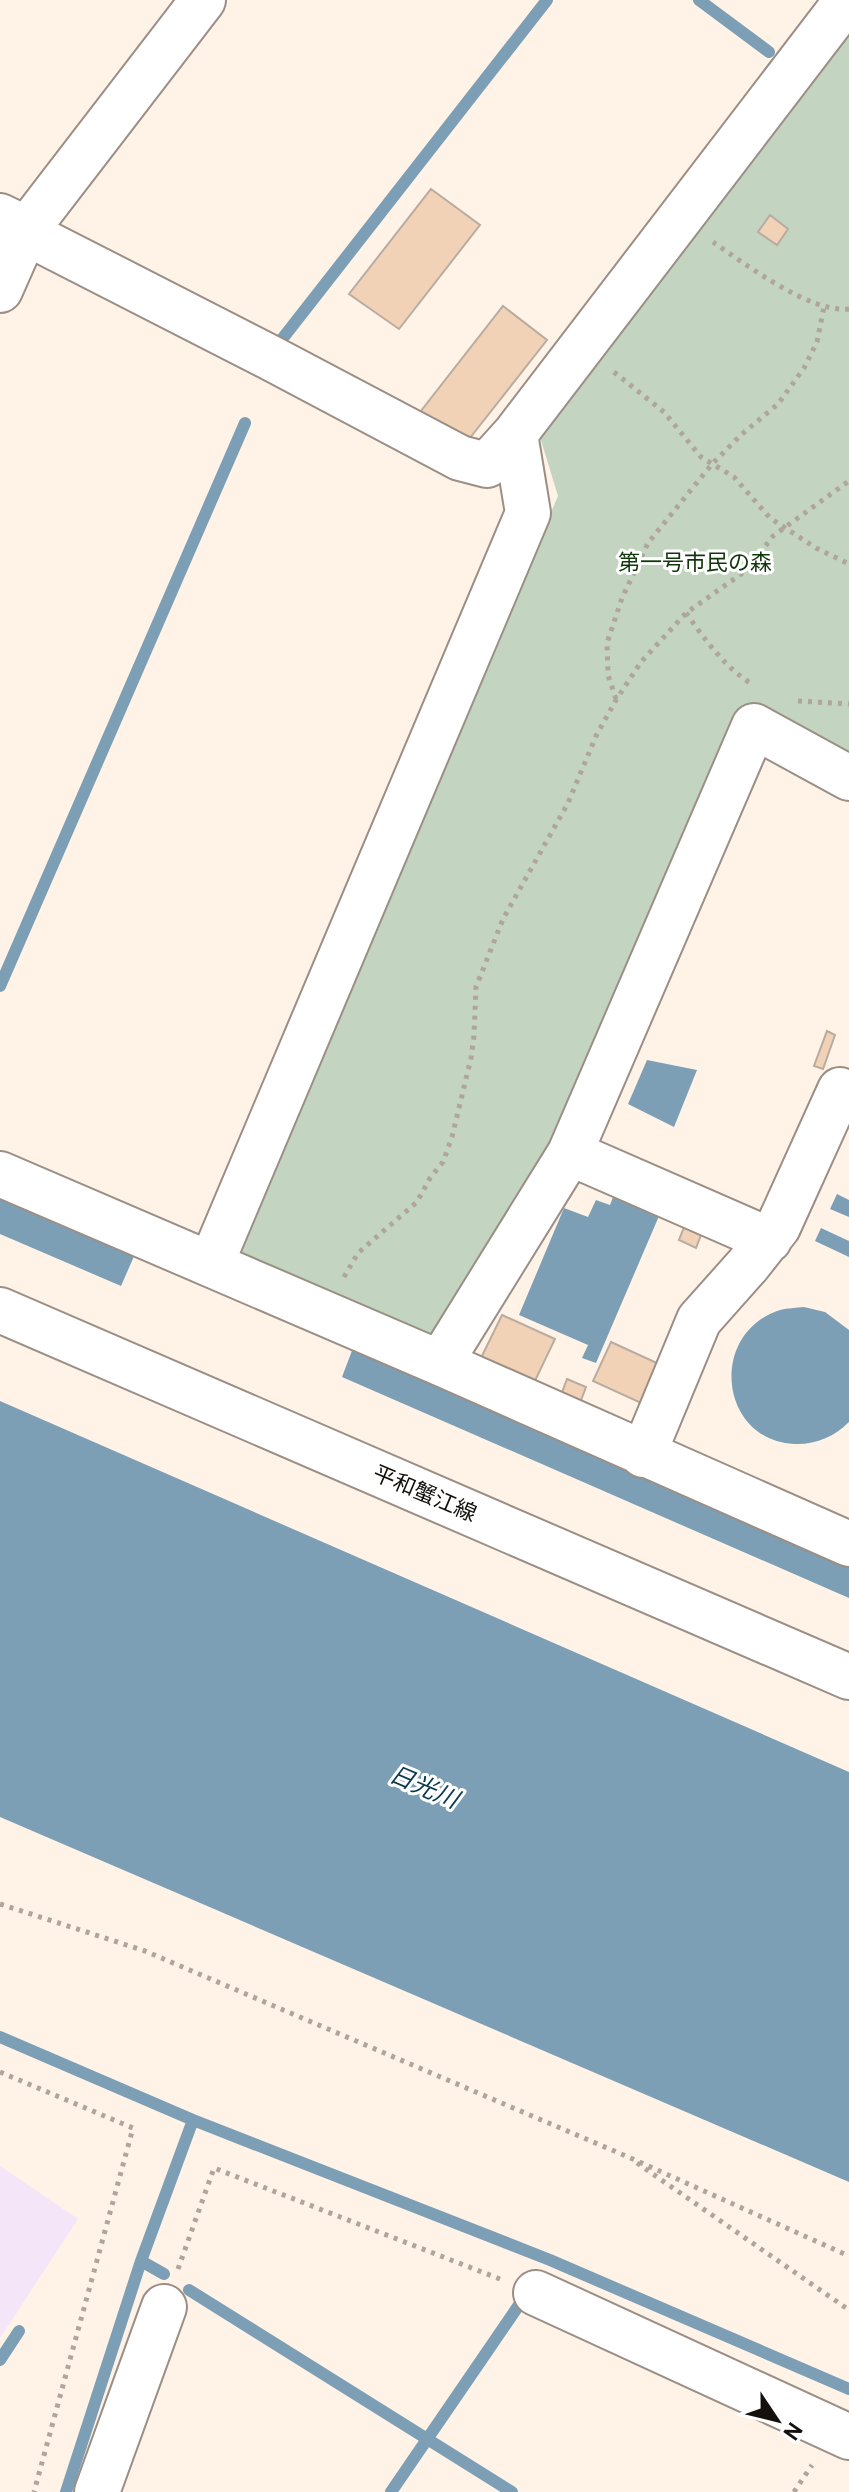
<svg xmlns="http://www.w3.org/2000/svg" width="849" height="2492" viewBox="0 0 849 2492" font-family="Overpass,'Noto Sans JP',sans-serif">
<rect width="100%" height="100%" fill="#fff2e7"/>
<path fill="#f4e5f8" d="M 0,2166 L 78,2219 L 0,2338 Z"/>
<path fill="#c3d4c0" d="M 849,37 L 849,765 L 747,706 L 579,1105 L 439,1339 L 242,1253 L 239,1237 L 558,496 L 540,437 Z"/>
<path fill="#7c9fb6" d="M 647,1060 L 697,1070 L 674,1127 L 628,1104 Z
M 616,1189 L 662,1209 L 596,1363 L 582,1358 L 588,1345 L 519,1315 L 564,1208 L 588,1217 L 596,1200 L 610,1205 Z
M 837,1194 L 849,1200 L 849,1217 L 830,1209 Z
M 0,1196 L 135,1254 L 121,1286 L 0,1234 Z
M 821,1228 L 849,1241 L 849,1257 L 815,1241 Z
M 804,1307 L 825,1312 L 849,1330 L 849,1422 C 834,1437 815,1445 794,1444 C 719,1440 708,1333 780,1310 C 787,1308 796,1308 804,1307 Z
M 353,1348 L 849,1565 L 849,1598 L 342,1377 Z
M 0,1401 L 849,1772 L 849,2182 L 0,1817 Z"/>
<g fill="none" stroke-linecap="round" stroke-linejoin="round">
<path stroke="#7c9fb6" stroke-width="12" d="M 699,0 L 769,52
M 279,343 L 547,0
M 0,986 L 245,423
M 0,2037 L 193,2120 L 550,2260 L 849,2389
M 141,2261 L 164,2274
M 189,2290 L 512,2492
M 0,2360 L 19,2331
M 66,2492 L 141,2261 L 193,2120
M 391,2492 L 521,2302"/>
</g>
<path fill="#f2d2b6" stroke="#b8aca1" stroke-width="2" d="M 431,189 L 480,225 L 399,329 L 349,294 Z
M 770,215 L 788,229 L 777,245 L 758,232 Z
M 503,306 L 547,340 L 462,448 L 417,416 Z
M 827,1031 L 835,1035 L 823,1069 L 814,1066 Z
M 686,1222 L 703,1230 L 696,1248 L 679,1240 Z
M 502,1315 L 555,1339 L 533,1385 L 480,1360 Z
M 611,1342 L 659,1364 L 641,1403 L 593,1381 Z
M 567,1379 L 586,1387 L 580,1403 L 561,1395 Z"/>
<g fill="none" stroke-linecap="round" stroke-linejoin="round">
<defs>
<path id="minor" d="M 0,216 L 27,229 L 44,242 L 269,357 L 460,458 L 487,465 L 515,434
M 0,290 L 27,229 L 203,0
M 570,1153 L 769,1240
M 0,1174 L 440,1363 L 849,1544
M 211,1264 L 528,513 L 515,434 L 847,0
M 440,1363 L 570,1153 L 754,726 L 849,778
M 643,1455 L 699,1320 L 748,1265 L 778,1227 L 840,1090 L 849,1094
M 536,2293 L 849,2437
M 97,2492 L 164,2307"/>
<path id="major" d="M 0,1310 L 849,1677"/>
</defs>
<use href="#minor" stroke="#9b8f85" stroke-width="48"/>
<use href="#major" stroke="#9b8f85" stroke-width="48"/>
<path stroke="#afa59c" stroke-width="5" stroke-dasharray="4 6" stroke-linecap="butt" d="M 713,242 C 745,264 810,313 849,309
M 614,372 L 664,412 L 701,457 L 734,477 L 770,518 L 816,548 L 849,564
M 686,613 C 704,638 725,668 752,684
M 616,699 L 608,675 L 607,643 L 622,598 L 648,543 L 712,464 L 742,434 L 778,404 L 804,368 L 817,342 L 824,307
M 798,701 L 849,704
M 344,1277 L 358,1253 L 417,1202 L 430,1178 L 443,1162 L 452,1137 L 471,1058 L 474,1036 L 476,987 L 503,919 L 568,803 L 596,736 L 616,700 L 641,662 L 686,613 L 747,570 L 773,536 L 849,481
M 0,1904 L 145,1951 L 626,2156 L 849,2256
M 0,2072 L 133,2128 L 34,2492
M 637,2163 L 849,2310
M 178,2269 L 214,2168 L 500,2279
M 794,2492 L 812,2465"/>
<use href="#minor" stroke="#fff" stroke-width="44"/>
<use href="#major" stroke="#fff" stroke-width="44"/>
</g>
<g text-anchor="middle" stroke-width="6" stroke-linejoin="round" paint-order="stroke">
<g font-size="22" fill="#10360a" stroke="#fff">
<text x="695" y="570">第一号市民の森</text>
</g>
<g font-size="22" fill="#14100c" stroke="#fff">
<text transform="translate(425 1493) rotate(23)" y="8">平和蟹江線</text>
</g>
<g font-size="24" font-style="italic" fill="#093952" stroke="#fff">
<text transform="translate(424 1787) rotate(23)" y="8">日光川</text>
</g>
</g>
<g transform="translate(777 2420) rotate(125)" stroke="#ffffff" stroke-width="6" paint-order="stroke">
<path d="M0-6L14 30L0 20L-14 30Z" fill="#14100c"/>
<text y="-12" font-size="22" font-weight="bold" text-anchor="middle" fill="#14100c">N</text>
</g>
</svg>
